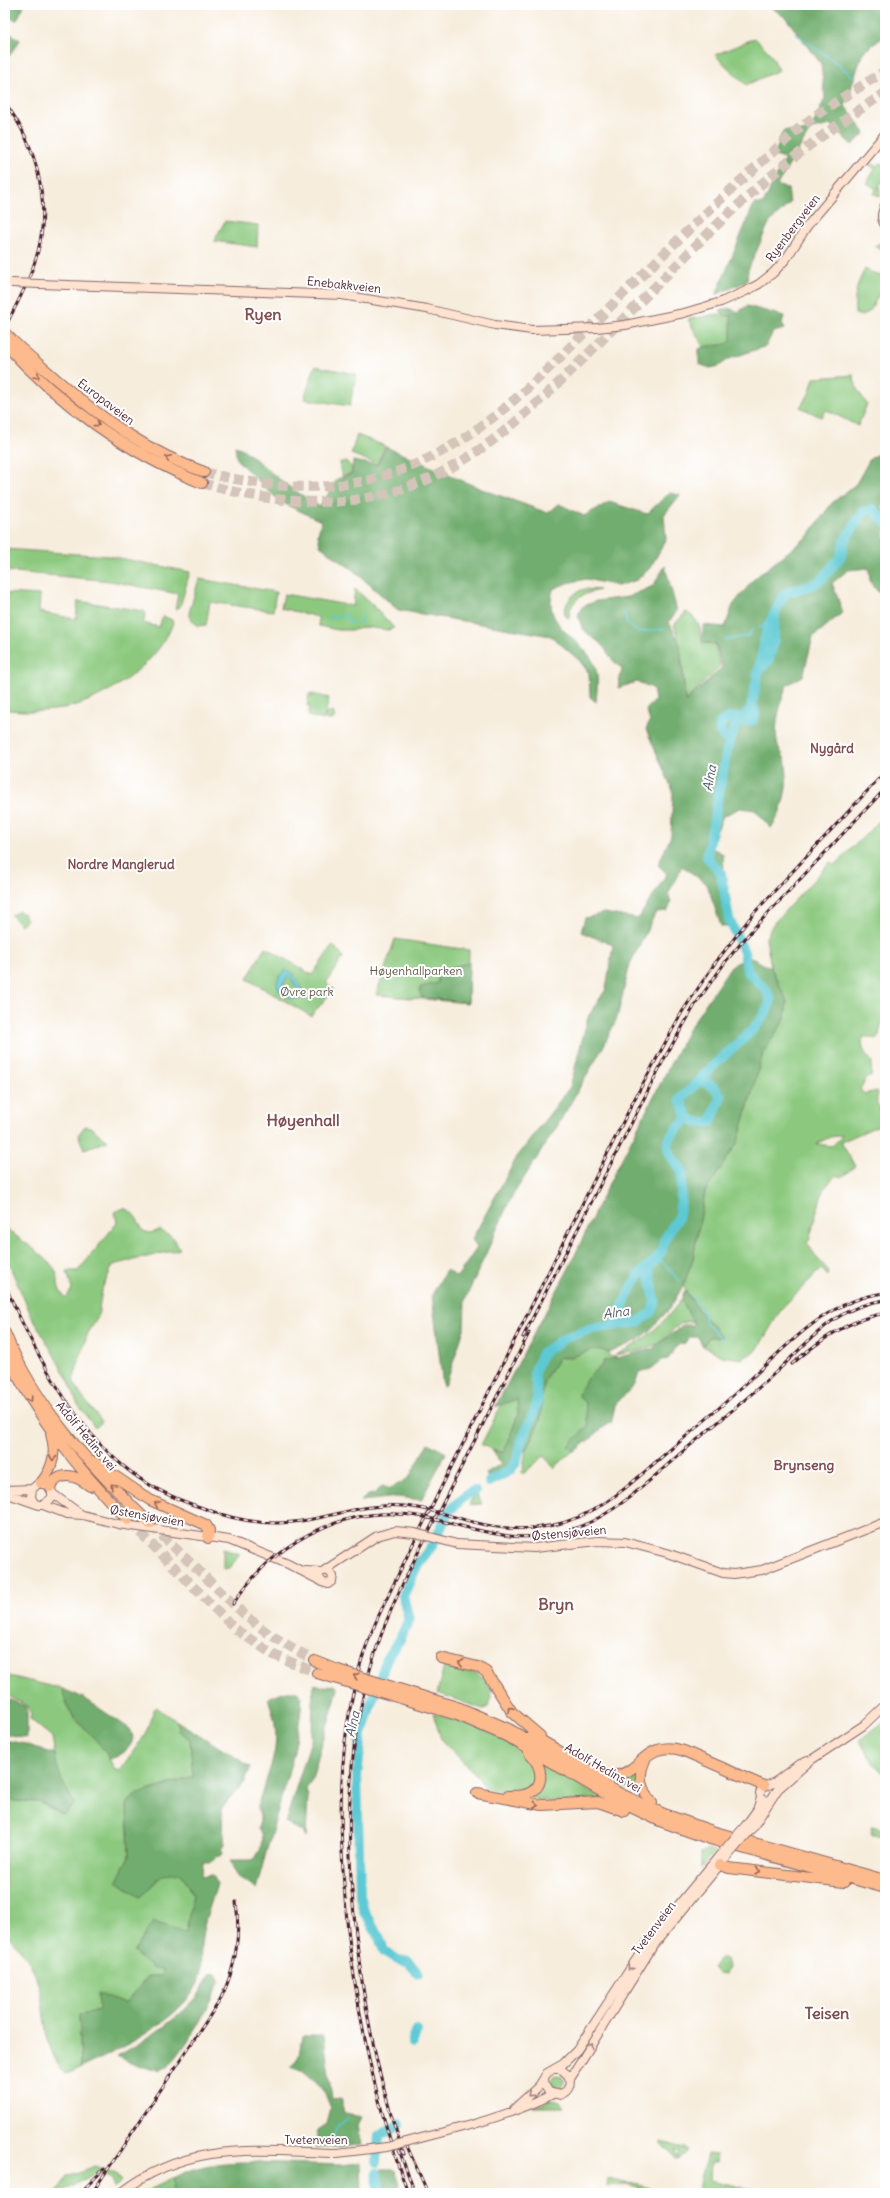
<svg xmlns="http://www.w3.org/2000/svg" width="890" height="2198" viewBox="0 0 890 2198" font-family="Delius,sans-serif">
<rect width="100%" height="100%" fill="#fff"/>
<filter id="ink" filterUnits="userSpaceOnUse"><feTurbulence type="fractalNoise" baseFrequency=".025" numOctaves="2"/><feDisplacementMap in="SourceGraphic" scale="8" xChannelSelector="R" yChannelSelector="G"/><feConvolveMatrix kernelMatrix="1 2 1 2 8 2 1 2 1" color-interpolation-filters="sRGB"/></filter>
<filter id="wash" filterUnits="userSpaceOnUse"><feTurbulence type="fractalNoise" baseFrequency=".012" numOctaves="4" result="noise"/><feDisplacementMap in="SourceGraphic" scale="16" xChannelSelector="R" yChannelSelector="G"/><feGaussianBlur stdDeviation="0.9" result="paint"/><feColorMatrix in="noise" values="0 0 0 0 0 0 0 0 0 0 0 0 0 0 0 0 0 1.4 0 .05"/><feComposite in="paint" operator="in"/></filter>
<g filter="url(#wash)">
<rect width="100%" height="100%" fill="#f7eddd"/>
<path fill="#8cc97f" stroke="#6b7455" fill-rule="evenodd" d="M 755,38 L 770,53 L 779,70 L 746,85 L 715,55 Z
M 868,161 L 877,166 L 880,163 L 885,165 L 885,178 L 879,186 L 880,196 L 874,194 L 876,189 L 867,183 L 875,169 L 867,163 Z
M 225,221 L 258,225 L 257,247 L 214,241 Z
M 885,239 L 885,251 L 875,246 Z
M 865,269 L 885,278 L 885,283 L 870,311 L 863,316 L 855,314 C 854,294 856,286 865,269 Z
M 718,314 L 731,316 L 732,341 L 728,344 L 703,347 L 688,319 Z
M 315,366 L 356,374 L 350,406 L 304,399 Z
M 853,375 L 857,389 L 867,404 L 858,426 L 827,410 L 821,417 L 800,407 L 809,394 L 814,378 Z
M 357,435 L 385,446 L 377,464 L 351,454 Z
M 340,462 L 347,462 L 351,466 L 352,473 L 342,476 Z
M 5,549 L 109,556 L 190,572 L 180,607 L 175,609 L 178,594 L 110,581 L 5,571 Z
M 199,579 L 276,592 L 273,611 L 210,602 L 206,625 L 197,626 L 189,616 L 189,613 Z
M 355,589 L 374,606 L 394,628 L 388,630 L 365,627 L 354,630 L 337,630 L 319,626 L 318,617 L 281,608 L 284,594 L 353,606 Z
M 584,589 L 599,590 C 583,594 570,599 569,618 L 564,615 C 565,603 572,593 584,589 Z
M 5,593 L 40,595 L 39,612 L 76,619 L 78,601 L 144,611 L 146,613 L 143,623 L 159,627 L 163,616 L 172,620 L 173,623 C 158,666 98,705 54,710 C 38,712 21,711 5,710 Z
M 686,612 C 699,619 701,629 702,643 L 715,644 L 720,666 L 685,701 C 684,674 682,650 674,625 Z
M 309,694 L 312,694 L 312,698 L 313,694 L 329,698 L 324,720 L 308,716 L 310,706 L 307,706 Z
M325.5 716a4.5 4.5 0 1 1 9 0a4.5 4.5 0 1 1-9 0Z
M 885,815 L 885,1008 L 878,1039 L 863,1037 C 861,1047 864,1054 872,1061 L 871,1077 L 868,1077 L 860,1089 L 864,1094 L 877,1091 L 877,1105 L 880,1108 L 884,1123 L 841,1142 L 855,1166 L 842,1177 L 836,1175 L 823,1190 L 809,1241 L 806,1241 L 817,1258 L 829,1271 L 828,1276 L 821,1269 L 782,1308 L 757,1350 L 742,1359 L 722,1356 L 703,1346 L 708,1337 L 722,1337 L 697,1308 L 683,1286 L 693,1259 L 705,1192 L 738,1142 L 763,1053 L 785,1019 L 787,1001 L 771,968 L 766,938 L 773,924 L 830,862 L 835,865 ZM 843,1135 L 832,1146 L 816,1144 L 830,1137 Z
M 19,911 L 24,914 L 27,920 L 21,925 L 11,915 Z
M 395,939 L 469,950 L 468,1003 L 376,995 Z
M 333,945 L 343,957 L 326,983 L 334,989 L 311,1016 L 247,979 L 265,947 L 312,975 Z
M 85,1126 L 90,1127 L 108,1141 L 84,1149 L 78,1135 Z
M 124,1208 C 136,1213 137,1220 143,1231 L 150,1233 L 160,1230 L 172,1237 L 180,1249 L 113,1265 L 102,1289 L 98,1317 L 88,1333 L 73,1380 L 80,1394 L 102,1422 L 95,1428 L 77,1403 L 69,1381 L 31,1315 L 5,1255 L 5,1228 C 17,1237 49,1258 55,1270 C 61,1281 54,1287 66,1298 L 72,1289 L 67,1271 L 78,1271 L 117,1223 L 115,1212 Z
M 681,1300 L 694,1323 C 681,1317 672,1332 663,1340 C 648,1351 633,1351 615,1355 C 644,1342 662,1325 681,1300 Z
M 603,1349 L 608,1353 L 609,1356 L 617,1357 C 610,1359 591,1372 588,1378 C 584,1383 582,1390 578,1395 L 585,1403 L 588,1426 L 568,1446 L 573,1451 L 554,1468 L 544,1456 L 523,1474 L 521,1472 L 524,1469 L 523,1467 L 526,1449 L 540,1421 L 544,1380 L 559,1358 L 572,1358 L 584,1350 Z
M 517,1399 L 518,1414 L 504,1453 L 481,1445 L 502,1404 Z
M 476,1493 L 482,1504 L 469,1505 L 472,1497 Z
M 223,1549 L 240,1554 L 230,1568 L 223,1569 Z
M 449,1664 C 471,1670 498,1677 489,1707 L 483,1709 L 437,1693 L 444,1666 Z
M 5,1675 L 63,1689 L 74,1719 L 104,1746 L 114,1769 L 119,1771 C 130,1755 154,1727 153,1709 L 156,1707 L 177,1721 L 178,1731 L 190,1739 L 193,1777 L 135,1795 L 127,1805 L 129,1856 L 117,1881 L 140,1897 L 163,1874 L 181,1873 L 193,1894 L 186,1932 L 163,1970 L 162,1976 L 148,1976 L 126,2003 L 99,2012 L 79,2014 L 81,2068 L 67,2074 C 38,2048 49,2002 33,1970 C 27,1956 16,1944 5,1933 L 5,1794 L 14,1801 L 39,1802 L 64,1815 L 75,1803 L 66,1790 L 57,1769 L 52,1737 L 30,1719 L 31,1714 L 28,1706 L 11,1698 L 5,1693 Z
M 433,1713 L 487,1731 L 608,1802 L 551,1802 L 486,1789 L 477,1776 L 441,1739 Z
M 885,1721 L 885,1775 L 874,1764 L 859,1740 Z
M 636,1769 L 640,1794 L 612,1779 Z
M 873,1826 L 885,1829 L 885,1834 L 871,1834 Z
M 708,1849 L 716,1851 L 701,1868 L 701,1853 Z
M 722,1957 L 726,1959 L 728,1967 L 725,1975 L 718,1974 L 712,1968 L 717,1961 Z
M550 2082a7 7 0 1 1 14 0a7 7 0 1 1-14 0Z
M 552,2100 L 560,2102 L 564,2107 L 533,2107 Z
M 662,2142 L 688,2149 L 687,2152 L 678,2158 L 680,2151 L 675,2150 L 675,2154 L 678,2154 L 677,2158 L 675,2158 L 662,2145 Z
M 707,2154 L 717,2155 L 716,2162 L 711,2162 L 710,2180 L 769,2193 L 698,2193 Z
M 95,2166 L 116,2174 L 121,2181 L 114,2189 C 114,2178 109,2176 99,2171 L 70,2188 L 56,2193 L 67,2177 Z
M 174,2178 L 173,2193 L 143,2193 Z
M 608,2178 L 609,2178 L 671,2193 L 647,2193 L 627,2184 L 607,2186 Z"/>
<path fill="#71ad6e" stroke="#5e664c" d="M 5,5 L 24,5 L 17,20 L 5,17 Z
M 768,5 L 885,5 L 885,36 L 863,52 L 845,106 L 865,133 L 852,145 L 831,125 L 811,129 L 777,185 L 788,189 L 790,203 L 769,223 L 748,270 L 747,281 L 716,295 L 754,204 L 763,204 L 785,159 L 772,155 C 780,148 778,139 784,130 L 796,132 L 811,129 L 825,98 L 821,64 L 786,18 Z
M 5,33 L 10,33 L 20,40 L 5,62 Z
M 747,306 L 784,316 L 782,323 L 785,329 L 773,332 L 766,346 L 729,359 L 719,366 L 710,368 L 699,364 L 699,349 C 709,343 724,348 731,341 L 731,316 L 725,316 L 720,311 L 728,308 L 738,312 Z
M 235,446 L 243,449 L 285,484 L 320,507 L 337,479 L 352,474 L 353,461 L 377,465 L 386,447 L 479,488 L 548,513 L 559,504 L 584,516 L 609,502 L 647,514 L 669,493 L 680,495 L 664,515 L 666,540 L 650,568 L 637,580 L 618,586 L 586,579 L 567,583 L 553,589 C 542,626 576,634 592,660 C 600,672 597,688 596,702 L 590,697 L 589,673 L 579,660 L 551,636 L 398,610 L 353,570 L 320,546 L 318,535 L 321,521 L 283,503 L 272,494 L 237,460 Z
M 885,449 L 885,504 L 882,508 L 885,512 L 885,596 L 883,598 L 870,582 L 869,568 L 848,570 L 832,583 L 843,612 L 813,637 L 803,676 L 787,685 C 781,702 774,723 777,742 C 778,749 785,756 786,764 C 789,784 783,812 771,828 L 755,810 L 740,808 L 723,816 L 710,847 L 723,854 L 726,909 L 730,922 L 727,926 L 721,926 L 707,884 L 682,866 L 668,894 L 671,902 L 668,911 L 656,912 L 630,964 L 617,1018 L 603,1047 L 556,1128 L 511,1198 L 465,1300 L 464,1329 L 446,1384 L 443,1386 L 432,1295 L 446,1270 L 457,1277 L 477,1248 L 472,1239 L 517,1157 L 570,1087 L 588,1017 L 606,989 L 613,945 L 581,932 L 585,918 L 604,913 L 638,919 L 667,874 L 658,865 L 671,836 L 673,791 L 646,729 L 650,721 L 646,710 L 655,700 L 653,688 L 637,682 L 618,688 L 622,668 C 612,661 611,658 605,649 C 594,634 583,638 578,615 L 582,607 L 596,601 L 628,597 L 653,586 L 665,566 L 677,611 L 669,622 L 680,645 L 685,702 L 722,667 L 716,644 L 703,642 L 703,625 L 725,627 L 733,605 L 754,579 L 808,536 L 832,503 L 856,484 L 870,459 Z
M 749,957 L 771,968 L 787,1001 L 785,1019 L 763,1053 L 738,1142 L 705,1192 L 693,1259 L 683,1286 L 670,1308 L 652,1328 L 638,1340 L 608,1353 C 597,1346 588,1351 578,1355 C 572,1357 564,1357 559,1358 L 544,1380 L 540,1421 L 526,1449 L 510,1467 L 488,1479 L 486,1473 L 501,1464 L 492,1450 L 504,1453 L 518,1414 L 517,1399 L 495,1407 L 569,1268 L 601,1199 L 688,1030 L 731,966 Z
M 469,963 L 468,1003 L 421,997 L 420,987 L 437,983 L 440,969 Z
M 685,1290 L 697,1308 L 722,1337 L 709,1337 L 703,1346 L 698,1337 L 689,1337 L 685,1343 L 678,1345 L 668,1359 L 662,1360 L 651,1369 L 639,1372 L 635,1384 L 615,1405 L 611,1424 L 609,1423 L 574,1452 L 568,1446 L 588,1426 L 585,1403 L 578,1395 L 587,1378 L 593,1372 L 602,1367 L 604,1361 L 652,1349 L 683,1325 L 693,1325 L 694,1323 L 681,1300 Z
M 428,1443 L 446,1453 L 421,1500 L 398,1497 L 361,1501 L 366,1496 L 376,1493 L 382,1486 L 390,1489 L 409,1478 Z
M 315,1684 L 323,1687 L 335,1685 L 338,1689 L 311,1782 L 306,1789 L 308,1796 L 306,1838 L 303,1832 L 285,1823 L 312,1737 L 313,1687 Z
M 63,1689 L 84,1698 L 130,1729 C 140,1742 122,1757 109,1759 C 98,1733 65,1722 63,1689 Z
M 285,1691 L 297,1691 L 301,1696 L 302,1706 L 294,1752 L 256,1889 C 243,1877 235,1879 230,1860 L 253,1860 C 260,1849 266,1840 258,1829 C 258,1826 260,1823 260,1820 C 261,1815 257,1811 258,1805 C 271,1762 285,1745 268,1698 Z
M 5,1698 L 27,1707 L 27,1738 L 5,1734 Z
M 177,1721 L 251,1767 L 244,1783 L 221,1809 L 225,1844 L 222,1849 L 223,1853 L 210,1862 L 203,1862 L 202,1876 L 213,1875 L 217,1884 C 212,1902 204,1919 202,1937 C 199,1952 203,1968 198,1983 C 182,2019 116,2052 81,2068 L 79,2014 L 99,2011 L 98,1993 L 126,2003 L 148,1976 L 162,1976 L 163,1970 L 153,1969 L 133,1952 L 154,1922 L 186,1932 L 193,1894 L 181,1873 L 163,1875 L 140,1897 L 117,1881 L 129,1856 L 127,1805 L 135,1795 L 193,1777 L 190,1739 L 178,1731 Z
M 5,1740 L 25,1744 L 55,1754 C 57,1773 64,1787 75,1803 L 64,1815 L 39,1802 L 14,1801 L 5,1794 Z
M 216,1973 L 220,1981 C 214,1998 177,2067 161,2070 C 152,2072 125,2060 117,2056 C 141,2044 179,2018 196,1998 C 202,1991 205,1982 210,1974 Z
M 302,2036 L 324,2036 L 332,2099 L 341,2098 C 344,2102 340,2109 344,2114 L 362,2117 L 358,2125 L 362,2145 L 315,2148 L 318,2130 L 327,2124 L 331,2109 L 323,2088 L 306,2073 L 291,2067 L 299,2056 Z
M 253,2162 L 339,2165 L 361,2163 L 362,2193 L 240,2193 L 210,2189 L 173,2193 L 174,2178 C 199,2164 224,2162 253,2162 Z
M 374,2170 L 394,2170 L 402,2193 L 377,2193 Z"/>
<path fill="#5dc9d4" stroke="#547480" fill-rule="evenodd" d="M 286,970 L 293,973 L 304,994 L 304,998 C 284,1003 266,984 286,970 ZM 289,975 L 298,990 L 296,994 L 284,990 L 283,984 Z"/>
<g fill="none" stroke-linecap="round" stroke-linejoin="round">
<path stroke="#5dc9d4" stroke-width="1.5" d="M 795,33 C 815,49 836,61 855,78
M 624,612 L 627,624 L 638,632 L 664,629
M 329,618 L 347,615 L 349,623 L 353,623
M 358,624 L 362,616
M 759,627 L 767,628
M 724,640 L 748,636 L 753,629
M 657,1258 C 667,1264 671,1273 680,1281
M 693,1297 L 700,1306 L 707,1324 L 723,1340 L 725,1340
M 333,2138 C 332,2127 340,2125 347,2119"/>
<path stroke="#5dc9d4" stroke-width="10" d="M 763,648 L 774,640 L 775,615
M 759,670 L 769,660 L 774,640
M 739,721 L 753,720 L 755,714 L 752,703
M 729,744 L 720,731 L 720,723 L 728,718 L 743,717
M 688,1118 L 680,1099 L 700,1080
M 615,1324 C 622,1308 636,1270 653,1263
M 489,1482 L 509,1471 L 516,1463 L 521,1442 L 534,1413 L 538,1399 L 534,1373 L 542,1353 L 565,1338 L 591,1329 L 638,1322 L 652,1312 L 655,1301 L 649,1268 L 662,1251 L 664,1240 L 678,1218 L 681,1201 L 682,1170 C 660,1146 665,1139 688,1118 L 701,1123 L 711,1122 L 721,1096 L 714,1087 L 700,1080 C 721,1053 760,1034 771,1000 L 766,990 L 747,971 L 744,952 L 729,919 L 721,873 L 707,857 L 727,750 L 736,724 L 751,709 L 767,628 L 785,593 L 813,585 L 824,577 L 841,556 L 844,542 L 863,512 L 873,509 L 885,522
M 418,1973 L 408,1962 L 398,1960 L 384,1951 L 378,1934 L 364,1912 L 360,1895 L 357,1775 L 362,1734 L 371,1703 L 388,1656 L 399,1641 L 409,1620 L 403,1596 L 410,1581 L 418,1564 L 432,1546 L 449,1511 L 467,1494 L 475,1491
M 412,2043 L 417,2031
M 377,2162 L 379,2135 L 400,2124
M 376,2173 L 380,2193"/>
</g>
</g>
<g filter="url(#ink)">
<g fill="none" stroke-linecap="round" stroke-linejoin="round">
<path stroke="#d4c4b9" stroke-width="10" stroke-dasharray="10 5" stroke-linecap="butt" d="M 204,472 C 275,490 340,495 409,467 C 495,432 557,359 622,295 C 670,248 717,201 767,157 C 783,143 798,128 815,116 C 837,100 862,86 885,71
M 202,483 C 273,504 348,512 419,483 C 496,451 553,388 611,331 C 657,286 701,238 748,196 C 791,157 837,124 885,93
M 130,1522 L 235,1629 L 274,1655 L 317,1673
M 151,1525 L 247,1617 L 269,1634 L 315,1661"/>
<defs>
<path id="secondary" d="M 885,205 C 882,213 880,218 885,225
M 40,284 L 342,295 L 427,309 L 495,325 L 532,330 L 597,328 L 625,325 L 684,313 L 721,302 L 746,291 L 759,284 L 773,273 L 786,259 L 808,225 L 885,134
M 5,1490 L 32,1489
M 5,1493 L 39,1505 L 43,1505 L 52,1498 L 52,1492 L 48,1485 L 39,1483 L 32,1489 L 31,1497 L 34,1503
M 53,1494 L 82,1515
M 43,1505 L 67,1514 L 83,1515 L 118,1524 L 229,1540 L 288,1564 L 321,1581
M 457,1544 L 534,1548 L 598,1541 L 625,1542 L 667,1553 L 723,1573 L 734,1574 L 762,1570 L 885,1522
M 325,1570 L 377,1536 L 395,1531 L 415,1533
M 306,1571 L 321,1572 L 328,1570 L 333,1576 L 332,1581 L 328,1584 L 322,1582 L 319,1577
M 770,1800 L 766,1801 L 761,1798 L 760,1793 L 762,1788 L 775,1782 L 798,1765 L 808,1761
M 746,1825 L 757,1810 L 761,1798
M 753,1827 L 778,1789 L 811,1760 L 864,1725 L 885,1705
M 544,2079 L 545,2086 L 549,2092 L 560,2095 C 569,2091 572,2084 568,2075 L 561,2069 L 556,2069
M 570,2079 L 653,1946 L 723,1861
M 514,2109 L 539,2086 L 547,2073 L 563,2064 L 577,2050 L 647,1943 L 719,1856
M 474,2124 C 501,2116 528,2107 553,2094
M 121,2193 C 189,2140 257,2151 337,2153"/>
<path id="highway" d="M 5,333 C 21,350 39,364 57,380 C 102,419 148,452 204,472
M 5,344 C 59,404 127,453 202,483
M 5,1333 C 37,1411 91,1465 150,1524
M 5,1352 C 38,1419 76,1467 128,1520
M 94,1462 L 150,1500 L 206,1525 L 209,1530 L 208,1538
M 41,1483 C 53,1468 57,1453 51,1434
M 50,1487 C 60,1470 76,1475 90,1486
M 441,1658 L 478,1667 L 486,1672 L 512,1712 L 540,1736
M 315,1661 L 338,1670
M 317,1673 L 334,1678
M 460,1708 L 509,1729 L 621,1794 L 664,1814 L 712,1831 L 885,1880
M 457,1715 L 506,1736 L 616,1800 L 660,1821 L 710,1839 L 885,1888
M 532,1735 L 604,1778
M 645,1760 C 637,1777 641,1789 652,1803
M 599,1772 C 640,1789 637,1736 684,1751 L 764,1786
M 477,1793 L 542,1805 L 598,1802 L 624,1811
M 508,1796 C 513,1796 519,1796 524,1795 C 547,1789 543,1766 529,1753
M 720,1865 L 729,1868 L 844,1882"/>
</defs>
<use href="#secondary" stroke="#876769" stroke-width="10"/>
<use href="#highway" stroke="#876769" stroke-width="12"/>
<use href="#secondary" stroke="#fee3d1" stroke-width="8"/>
<use href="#highway" stroke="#fcba8d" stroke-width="10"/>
<defs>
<path id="rail" d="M 5,103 C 36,144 51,200 38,251 C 31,278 18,302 5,327
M 5,1285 C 31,1345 71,1422 122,1465 C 145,1485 174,1499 203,1508 C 226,1517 251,1523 276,1523 C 320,1523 360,1502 404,1506 C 428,1508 450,1516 473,1522 C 513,1533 556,1531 593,1510 C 617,1497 637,1478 657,1461 C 686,1436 716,1412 743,1386 C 785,1348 825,1300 885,1293
M 523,1337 L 664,1059 L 695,1005 L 726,961 L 754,928 L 885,789
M 792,1364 C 820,1340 848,1320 885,1313
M 233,1604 C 275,1540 348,1502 424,1517 C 480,1529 520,1549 579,1527 C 618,1512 650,1480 681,1453 C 713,1426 745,1401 775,1373 C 811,1340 834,1307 885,1300
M 406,2144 L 428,2193
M 399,2150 L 415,2193
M 404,2154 C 378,2082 364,2009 356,1934 C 345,1837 345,1743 376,1650 C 392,1601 416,1557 439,1511 C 469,1452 499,1392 529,1333
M 80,2193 L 104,2169
M 92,2193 L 219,2002 C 235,1971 241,1937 236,1902
M 408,2193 C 375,2104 357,2015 347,1921 C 339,1836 336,1753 359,1669 C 370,1628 392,1589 410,1550 L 634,1100 L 682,1012 L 715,963 L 754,913 L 885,772"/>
</defs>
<use href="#rail" stroke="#4a1f2b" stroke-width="3"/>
<use href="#rail" stroke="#fff" stroke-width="1.5" stroke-dasharray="4.5" stroke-linecap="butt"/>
<defs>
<path id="secondary-bridge" d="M 11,283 L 40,284
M 415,1533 L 457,1544
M 719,1856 L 746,1825
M 726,1858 L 753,1827
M 337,2153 L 387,2147 L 474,2124"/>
<path id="highway-bridge" d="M 338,1670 L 460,1708
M 334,1678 L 457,1715"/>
</defs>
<use href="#secondary-bridge" stroke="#876769" stroke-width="10" stroke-linecap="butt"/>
<use href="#highway-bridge" stroke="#876769" stroke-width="12" stroke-linecap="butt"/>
<use href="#secondary-bridge" stroke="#fee3d1" stroke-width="8"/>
<use href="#highway-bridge" stroke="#fcba8d" stroke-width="10"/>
</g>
<defs><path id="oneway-chevron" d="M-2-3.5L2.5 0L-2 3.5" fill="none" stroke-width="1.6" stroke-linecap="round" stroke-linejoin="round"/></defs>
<g stroke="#9a6557">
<use href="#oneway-chevron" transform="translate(37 376) rotate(42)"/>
<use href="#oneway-chevron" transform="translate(97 424) rotate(36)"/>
<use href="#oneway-chevron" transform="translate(168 458) rotate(-154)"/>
<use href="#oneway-chevron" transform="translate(30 1399) rotate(60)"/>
<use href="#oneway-chevron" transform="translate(53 1458) rotate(96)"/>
<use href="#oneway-chevron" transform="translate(113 1486) rotate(-135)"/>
<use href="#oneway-chevron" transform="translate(157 1504) rotate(-154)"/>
<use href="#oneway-chevron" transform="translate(461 1663) rotate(-167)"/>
<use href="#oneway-chevron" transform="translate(356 1676) rotate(-162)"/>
<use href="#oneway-chevron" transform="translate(510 1709) rotate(-128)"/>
<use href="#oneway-chevron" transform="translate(536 1805) rotate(6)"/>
<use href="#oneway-chevron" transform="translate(758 1871) rotate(6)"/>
</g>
<g stroke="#a4817e">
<use href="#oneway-chevron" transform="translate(630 1968) rotate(123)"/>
<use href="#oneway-chevron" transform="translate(590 2045) rotate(-58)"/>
<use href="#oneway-chevron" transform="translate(530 2094) rotate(140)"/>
</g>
</g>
<g text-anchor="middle" stroke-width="4" stroke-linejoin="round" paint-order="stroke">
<g font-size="12" fill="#4a1f2b" stroke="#fff">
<text transform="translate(793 228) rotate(-53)" y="4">Ryenbergveien</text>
<text transform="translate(344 285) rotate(6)" y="4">Enebakkveien</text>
<text transform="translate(106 402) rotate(37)" y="4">Europaveien</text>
<text transform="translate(86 1436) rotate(50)" y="4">Adolf Hedins vei</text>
<text transform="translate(147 1516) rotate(10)" y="4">Østensjøveien</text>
<text transform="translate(569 1533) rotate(-5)" y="4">Østensjøveien</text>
<text transform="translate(603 1768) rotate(30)" y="4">Adolf Hedins vei</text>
<text transform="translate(654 1928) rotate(-53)" y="4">Tvetenveien</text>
<text x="316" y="2144">Tvetenveien</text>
</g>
<g font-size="12" fill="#615a48" stroke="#fff">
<text x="416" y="975">Høyenhallparken</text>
<text x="307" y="996">Øvre park</text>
</g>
<g font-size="13" font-weight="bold" fill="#814d4e" stroke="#fff">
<text x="832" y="753">Nygård</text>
<text x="121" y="869">Nordre Manglerud</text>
</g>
<g font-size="13" font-style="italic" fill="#515a66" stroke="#fff">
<text transform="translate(709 778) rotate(-79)" y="5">Alna</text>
<text transform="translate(616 1312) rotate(-8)" y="5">Alna</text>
<text transform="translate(352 1724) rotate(-77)" y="5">Alna</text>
</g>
<g font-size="14" font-weight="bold" fill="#814d4e" stroke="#fff">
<text x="804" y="1470">Brynseng</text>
</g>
<g font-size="16" font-weight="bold" fill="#814d4e" stroke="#fff">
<text x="263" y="320">Ryen</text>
<text x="303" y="1126">Høyenhall</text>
<text x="556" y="1610">Bryn</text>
<text x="827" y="2019">Teisen</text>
</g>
</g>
<rect width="890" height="2198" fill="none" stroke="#fff" stroke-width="20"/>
</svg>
